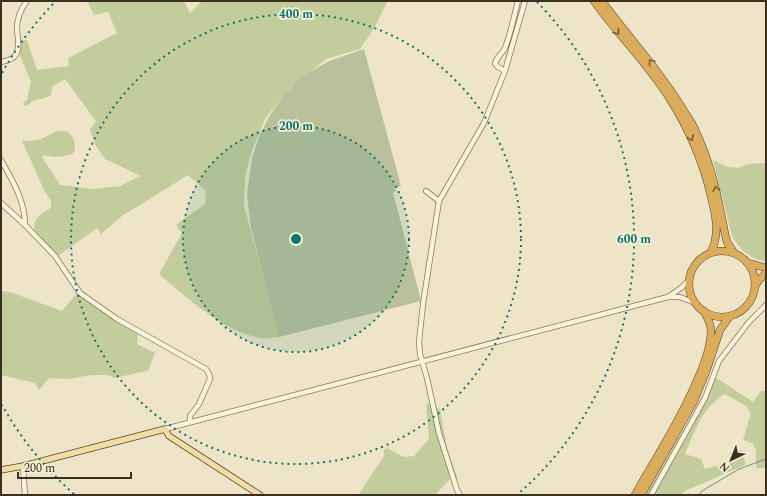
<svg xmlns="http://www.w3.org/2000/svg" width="767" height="496" viewBox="0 0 767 496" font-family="Spectral,serif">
<rect width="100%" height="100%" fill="#eee5c8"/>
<path fill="#c3cc9b" d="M 84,1 L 184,1 L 190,13 L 202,1 L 388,1 L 374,28 L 360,49 L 326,59 L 291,87 L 266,117 L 252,150 L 245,176 L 244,206 L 280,337 C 274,337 267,339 261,338 C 224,332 187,298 159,274 L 182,233 L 176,225 L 205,204 L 206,191 L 188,175 L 122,216 L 101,234 L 97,228 L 58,256 L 34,230 C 35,216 40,215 51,208 L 51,201 L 44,190 L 22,141 C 28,141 35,141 41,139 C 47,137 52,132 58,131 C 73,128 78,144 73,154 L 65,156 L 54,157 L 44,155 L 42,157 L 60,185 L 94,189 L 120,186 L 141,176 L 105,159 L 96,146 L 90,130 L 96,121 L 65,79 L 52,87 L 51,95 C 46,98 41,99 35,100 C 31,102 29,105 24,106 L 23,103 L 27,100 L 31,82 L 14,40 L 27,40 L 37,70 L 69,66 L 68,58 L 117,33 L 108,12 L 94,15 L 88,3 Z
M 713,160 L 728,167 L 738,168 L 749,164 L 766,163 L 766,261 C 750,260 739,248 732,236 Z
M 1,291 L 10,292 L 62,311 L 76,294 L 138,333 L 137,344 L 155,353 L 148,371 L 141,372 L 115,378 L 107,375 L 92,375 L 69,379 L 49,378 L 39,390 L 35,383 L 1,375 Z
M 715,377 L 753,402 L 761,391 L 766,391 L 766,468 L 756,468 L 756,450 L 752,443 L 743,440 L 751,413 L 746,406 L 725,394 C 702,407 695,431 685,454 L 701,459 L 705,469 L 729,462 L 730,452 L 741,450 L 744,456 L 745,465 L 685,491 L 683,493 L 683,495 L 649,495 L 645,493 Z
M 426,403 L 440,409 L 447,448 L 457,477 L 455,482 L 451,478 L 435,495 L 358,495 L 384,456 L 384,450 L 387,448 L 404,457 L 414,456 L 429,439 Z"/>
<path fill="#bac19a" d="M 364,49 L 401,186 L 395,188 L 396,191 L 393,192 L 421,301 L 279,337 L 251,228 L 247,195 L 252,158 L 260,134 L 270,115 L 284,95 L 301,77 L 327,62 Z"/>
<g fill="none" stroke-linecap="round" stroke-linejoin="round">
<path stroke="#6f908b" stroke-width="1" d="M 699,495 L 702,491 L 739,469 L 766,459"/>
<defs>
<path id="minor" d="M 1,62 C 6,61 12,60 15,56 C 21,49 17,36 17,28 C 17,18 21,9 27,1
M 505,71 L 498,67 L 495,64 C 497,55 502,55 505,48 C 511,33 514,16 518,1
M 1,160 C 12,180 25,200 25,225
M 426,191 L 439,201
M 1,203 L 25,225 L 55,256 L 80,293 L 117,319 L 206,369 L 209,374 L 210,379 L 199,404 L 190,416 L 190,422
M 668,297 L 681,288 L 689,280
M 165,429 L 668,297 L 680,297 L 695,303
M 23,466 L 25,495
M 460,495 L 457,490 L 439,433 L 427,378 L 420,354 L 419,342 L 423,304 L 439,201 L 484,123 L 505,71 L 525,1
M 651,495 L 705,398 L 719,361 L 749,322 L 766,305"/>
<path id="major" d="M 1,470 L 23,466 L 165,429 L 169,436 L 260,495"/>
<path id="highway" d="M 594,1 C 618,35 648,64 670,99 C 689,129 703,162 711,196 C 716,217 720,233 711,252
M 602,1 C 629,38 660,71 684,111 C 688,118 693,124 696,132 C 712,166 718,198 725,234 L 727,242 L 734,253
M689 284a33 33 0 1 1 66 0a33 33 0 1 1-66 0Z
M 748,263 L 766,268
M 755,286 L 759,280 L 766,273
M 635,495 C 657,456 682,417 699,376 C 705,362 711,346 711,331 C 711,324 707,317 704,311
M 641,495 L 694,401 L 707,369 L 720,330 L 730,316"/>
</defs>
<use href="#minor" stroke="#89785d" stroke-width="6"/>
<use href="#major" stroke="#574631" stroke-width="7"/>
<use href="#highway" stroke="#574631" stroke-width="8"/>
<use href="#minor" stroke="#f8f2db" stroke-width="4.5"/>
<use href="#major" stroke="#efdda1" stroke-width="5.5"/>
<use href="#highway" stroke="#daac5b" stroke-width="7"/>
</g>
<defs><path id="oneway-chevron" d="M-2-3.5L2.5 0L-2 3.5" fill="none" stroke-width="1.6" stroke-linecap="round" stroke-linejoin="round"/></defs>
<g stroke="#7a6138">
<use href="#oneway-chevron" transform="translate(617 32) rotate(51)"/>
<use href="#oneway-chevron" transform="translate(651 62) rotate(-130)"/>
<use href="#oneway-chevron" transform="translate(691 138) rotate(65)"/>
<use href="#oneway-chevron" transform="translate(716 189) rotate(-102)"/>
</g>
<circle cx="296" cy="239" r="113" fill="#0f766e" fill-opacity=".12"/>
<g fill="none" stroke="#0f766e" stroke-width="2" stroke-dasharray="2 4">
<circle cx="296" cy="239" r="113"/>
<circle cx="296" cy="239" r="225"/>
<path d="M74 494A338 338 0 0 1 2 405M2 73A338 338 0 0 1 55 2M537 2A338 338 0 0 1 518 494"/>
</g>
<circle cx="296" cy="239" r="6" fill="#0f766e" stroke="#f5efd7" stroke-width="2"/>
<g font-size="12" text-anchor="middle" font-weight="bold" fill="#0f766e" stroke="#f5efd7" stroke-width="3.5" stroke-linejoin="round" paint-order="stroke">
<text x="296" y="18">400 m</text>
<text x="296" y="130">200 m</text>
<text x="634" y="243">600 m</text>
</g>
<rect width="767" height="496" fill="none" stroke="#3a2f20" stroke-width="4"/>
<g transform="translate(731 460) rotate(223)" stroke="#f5efd7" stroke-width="3" paint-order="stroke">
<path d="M0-3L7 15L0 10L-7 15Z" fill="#3a2f20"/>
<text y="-6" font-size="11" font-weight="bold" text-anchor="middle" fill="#3a2f20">N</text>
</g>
<path d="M18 472v6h113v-6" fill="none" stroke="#3a2f20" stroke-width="2"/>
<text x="24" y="472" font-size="12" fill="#3a2f20" stroke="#f5efd7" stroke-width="3" paint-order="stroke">200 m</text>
</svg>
